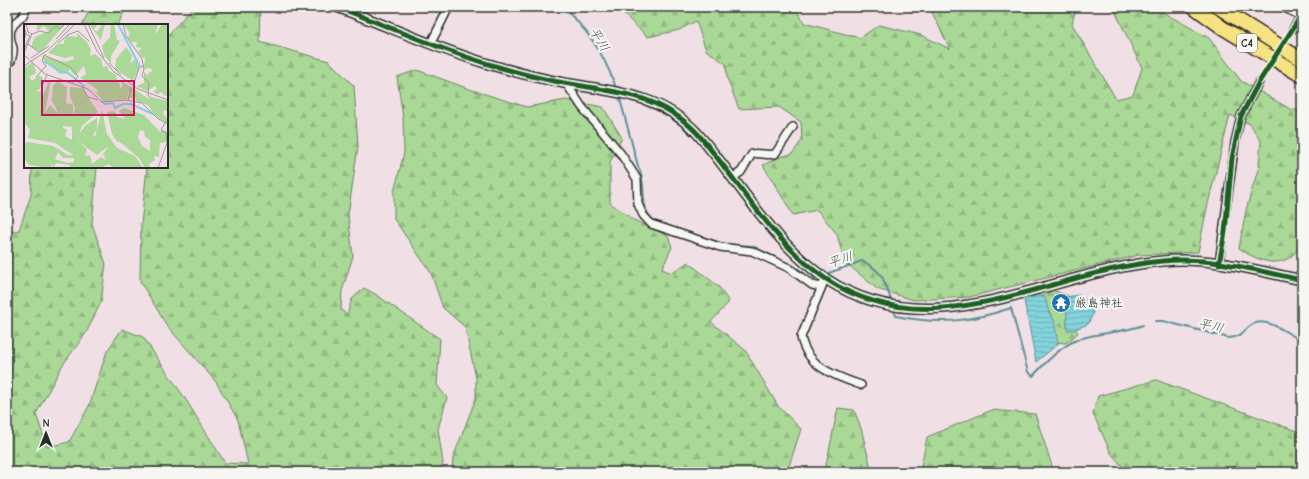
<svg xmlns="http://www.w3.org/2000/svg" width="1309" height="479" viewBox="0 0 1309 479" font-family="'Comic Neue','Klee One',sans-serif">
<defs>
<pattern id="forest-firs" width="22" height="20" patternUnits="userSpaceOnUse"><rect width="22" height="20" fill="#aad897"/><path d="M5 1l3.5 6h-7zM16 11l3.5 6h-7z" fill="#92ba82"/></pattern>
<pattern id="water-rules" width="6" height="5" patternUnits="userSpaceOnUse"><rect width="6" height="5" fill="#82d3db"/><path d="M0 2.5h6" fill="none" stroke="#70b5bc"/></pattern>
</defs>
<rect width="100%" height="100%" fill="#f0e0e5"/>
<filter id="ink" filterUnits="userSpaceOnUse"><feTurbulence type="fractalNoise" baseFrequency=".025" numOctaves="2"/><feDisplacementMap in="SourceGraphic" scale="8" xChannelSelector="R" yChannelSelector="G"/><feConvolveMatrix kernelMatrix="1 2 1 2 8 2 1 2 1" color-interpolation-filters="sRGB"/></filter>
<g filter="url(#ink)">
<path fill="url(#forest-firs)" stroke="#6a8261" d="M 91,7 L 126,7 L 118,25 L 82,25 Z
M 193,7 L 261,7 L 260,42 L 329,61 L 354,86 L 358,146 L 348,215 L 353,256 L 342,291 L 341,310 L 347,315 L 352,299 L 364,288 L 375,294 L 440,339 L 437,385 L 447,398 L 438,429 L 443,463 L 440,472 L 7,472 L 7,233 L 19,230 L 31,195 L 32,167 L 97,167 L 92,224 L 106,264 L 101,302 L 86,333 L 62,366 L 36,414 L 47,447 L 69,442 L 89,406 L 107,351 L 122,329 L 143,337 L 186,400 L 225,463 L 248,464 L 238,420 L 216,382 L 167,326 L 140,281 L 141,225 L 147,167 L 167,167 L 167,36 Z
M 616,7 L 795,7 L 804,23 L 860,38 L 879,25 L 921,35 L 950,49 L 931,10 L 914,11 L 903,7 L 1076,7 L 1072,24 L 1116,99 L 1133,95 L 1142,68 L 1113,7 L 1153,7 L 1209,38 L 1241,81 L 1292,110 L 1302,110 L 1302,241 C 1289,272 1261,264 1239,248 L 1246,210 L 1259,166 L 1261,142 L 1250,124 L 1230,115 L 1207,208 L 1198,252 L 1139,255 L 969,297 L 914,300 L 877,289 L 844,261 L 837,234 L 817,210 L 793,215 L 763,165 L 780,157 L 792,154 L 802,140 L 801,122 L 779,107 L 739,109 L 727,78 L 726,64 L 706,50 L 696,21 L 679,30 L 648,37 Z
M 417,70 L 472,90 L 527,107 L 566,100 L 603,107 L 622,138 L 610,162 L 610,203 L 634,220 L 668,236 L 672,247 L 662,269 L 672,273 L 688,262 L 719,287 L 729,302 L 711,322 L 745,350 L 778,406 L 801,429 L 789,466 L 780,472 L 452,472 L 453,458 L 476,398 L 476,378 L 465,327 L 443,308 L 431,273 L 394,219 L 394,192 L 404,153 L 403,118 L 397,77 Z
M 1053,290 L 1070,297 L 1073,325 L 1078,333 L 1066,343 L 1053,342 L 1042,300 L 1044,295 Z
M 1156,380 L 1302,433 L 1302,472 L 1127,472 L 1111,453 L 1093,414 L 1098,396 Z
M 838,408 L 854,410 L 861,428 L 872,472 L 824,472 C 830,450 833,429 838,408 Z
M 992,410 L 1035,414 L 1054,472 L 920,472 L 927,437 Z"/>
<path fill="url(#water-rules)" stroke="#5f9095" d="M 1037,295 L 1045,297 L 1049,313 L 1054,320 L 1058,344 L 1036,362 L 1024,300 Z
M 1079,295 L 1092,304 L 1093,314 L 1088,324 L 1073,330 L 1067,330 C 1066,319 1068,309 1065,297 Z"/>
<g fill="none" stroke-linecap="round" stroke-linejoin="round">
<path stroke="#5f9095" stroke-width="2" d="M 562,7 C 588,29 603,53 615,85
M 620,99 L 638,166 C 649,185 636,212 658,223
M 662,224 L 724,244 L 752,246 L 797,268 L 811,278 L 818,277
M 826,274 L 862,261 C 883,271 884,280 891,300
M 893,308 L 896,316 C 939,325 969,322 1011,308 L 1028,372 L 1033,376 C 1045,363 1062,345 1079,339 C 1100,332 1123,333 1143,325
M 1155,321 L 1163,321 L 1229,338 C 1239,338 1242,333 1250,326 C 1265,314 1288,334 1302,341"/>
<path stroke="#c9bcc0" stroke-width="7" stroke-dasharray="7 3.5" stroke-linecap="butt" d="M 1259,82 L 1293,29"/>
<defs>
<path id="minor" d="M 1283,7 L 1301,16
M 1293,29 L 1302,14
M 431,43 L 449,7
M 11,61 C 12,57 14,52 13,48 C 11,42 9,36 11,30 C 14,19 24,21 26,7
M 566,83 L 582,107 L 621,154 L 637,179 L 638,204 L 643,215 L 651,224 L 720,247 L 752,251 L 789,268 L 812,285 L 821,287
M 732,178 L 741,172 L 752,154 C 760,152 766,156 775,154 L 793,127
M 1219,264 L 1235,142 L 1241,116 L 1259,82
M 823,284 L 801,337 C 807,367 835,376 861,385"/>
<path id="tertiary" d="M 337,7 C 386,25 435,48 485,63 C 511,71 537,78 564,83 C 614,92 659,93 697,133 C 739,181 772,242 826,279 C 934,351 1051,270 1163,261 C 1209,256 1257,271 1302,280"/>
<path id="motorway" d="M 1194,7 L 1223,28 L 1302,76
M 1218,7 L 1302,60"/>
</defs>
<use href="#minor" stroke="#2b2b2b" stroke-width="10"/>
<use href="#tertiary" stroke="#2b2b2b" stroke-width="12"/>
<use href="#motorway" stroke="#2b2b2b" stroke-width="16"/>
<use href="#minor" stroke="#f6f6f2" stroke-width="7"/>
<use href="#tertiary" stroke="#f6f6f2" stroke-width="9"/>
<use href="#motorway" stroke="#f7e281" stroke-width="13"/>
<defs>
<path id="cycleway" d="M 337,7 C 386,25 435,48 485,63 C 511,71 537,78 564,83 C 614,92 659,93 697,133 C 739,181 772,242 826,279 C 934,351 1051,270 1163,261 C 1209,256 1257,271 1302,280
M 1219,264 L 1225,232 L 1232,158 L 1241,116 L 1259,82 L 1302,14"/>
</defs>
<use href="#cycleway" stroke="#f6f6f2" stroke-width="8"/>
<use href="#cycleway" stroke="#1b5e20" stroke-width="5"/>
</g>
</g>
<defs>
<symbol id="temple-disc" viewBox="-11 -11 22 22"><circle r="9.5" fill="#1f6fb2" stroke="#f6f6f2"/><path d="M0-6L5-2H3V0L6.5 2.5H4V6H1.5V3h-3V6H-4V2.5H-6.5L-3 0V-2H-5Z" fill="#fff"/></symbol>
</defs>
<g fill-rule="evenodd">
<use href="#temple-disc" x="1050" y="292" width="22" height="22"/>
</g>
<g text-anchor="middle" stroke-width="4" stroke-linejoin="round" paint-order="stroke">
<rect fill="#f6f6f2" stroke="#686867" stroke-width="1" x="1237" y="34" width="20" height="18" rx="3"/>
<g font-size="11" font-weight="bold" fill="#2b2b2b">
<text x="1247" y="47">C4</text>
</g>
<g font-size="12" fill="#2b2b2b" stroke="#f6f6f2" text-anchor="start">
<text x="1075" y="307">厳島神社</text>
</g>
<g font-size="13" font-style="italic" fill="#415557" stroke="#f6f6f2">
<text transform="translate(600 39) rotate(59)" y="5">平川</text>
<text transform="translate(840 259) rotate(-18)" y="5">平川</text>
<text transform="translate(1211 325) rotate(13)" y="5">平川</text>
</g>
</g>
<g transform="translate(24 24)">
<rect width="144" height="144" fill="#f0e0e5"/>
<path d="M 13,0 L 41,0 L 17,28 L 7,23 L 11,13 L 25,7 L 20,2 L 13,7 ZM 65,0 L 74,0 L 70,5 L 73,8 L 78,0 L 81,0 L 77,16 ZM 87,0 L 90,0 L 93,16 L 96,17 L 87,32 L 87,40 L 80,31 L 78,22 L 86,13 ZM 99,0 L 134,0 L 131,11 L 138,0 L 144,0 L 144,71 L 141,72 L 137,68 L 134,70 L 129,68 L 133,65 L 131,62 L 123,67 L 112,62 L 120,59 L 120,48 L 125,52 L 124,49 L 129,47 L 126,44 L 120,45 L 121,33 L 118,34 L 114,27 L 118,24 L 112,23 L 113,18 L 107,18 L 104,14 L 106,9 ZM 53,9 L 63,18 L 67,26 L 66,32 L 71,30 L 77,35 L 79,43 L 83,42 L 85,47 L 91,50 L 97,64 L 99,62 L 96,56 L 125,75 L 127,73 L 144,77 L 144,88 L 140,86 L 139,90 L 144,95 L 144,100 L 130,91 L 124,81 L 112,77 L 111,73 L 105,75 L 105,66 L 103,75 L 80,78 L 72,69 L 74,66 L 56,54 L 62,50 L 60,42 L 51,52 L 46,45 L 43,49 L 36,50 L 19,35 L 18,32 L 42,38 L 50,35 L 49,32 L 41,34 L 24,29 L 33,20 L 40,20 L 40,16 L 44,12 L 53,13 ZM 102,23 L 108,31 L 106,40 L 111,35 L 115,43 L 109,57 L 91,45 L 92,35 ZM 9,38 L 12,49 L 5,53 L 8,57 L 15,51 L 19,54 L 16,65 L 12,67 L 18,68 L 18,74 L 26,55 L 27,56 L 21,89 L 26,81 L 35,90 L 28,77 L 29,62 L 33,57 L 43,63 L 42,79 L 49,81 L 49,93 L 51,84 L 46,73 L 46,63 L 58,64 L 74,88 L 58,102 L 55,110 L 62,101 L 73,94 L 73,105 L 69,111 L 71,113 L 78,86 L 83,110 L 93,124 L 111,132 L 119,144 L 89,144 L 85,140 L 77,144 L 46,144 L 46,141 L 32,139 L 29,144 L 28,139 L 27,144 L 5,141 L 0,134 L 0,120 L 4,118 L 29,122 L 44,131 L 49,131 L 31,119 L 4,114 L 6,106 L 0,98 L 0,44 ZM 40,102 L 48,103 L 48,116 L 41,112 L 43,106 L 38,103 ZM 51,115 L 73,131 L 85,122 L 79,130 L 82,136 L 77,133 L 68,140 L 66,131 L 61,132 L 63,125 ZM 34,128 L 39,134 L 50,134 L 50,138 L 44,139 L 31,135 ZM 100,84 L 120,91 L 136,108 L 138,106 L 143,107 L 142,118 L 136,119 L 135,133 L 130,132 L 131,136 L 126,139 L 125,144 L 121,144 L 115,134 L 96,118 L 93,118 L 88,110 L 83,88 L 91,87 L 93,93 L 101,95 L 95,87 ZM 116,106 L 120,107 L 121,113 L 126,116 L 126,127 L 118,122 L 114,113 Z" fill="#aad897" fill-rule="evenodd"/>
<path fill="none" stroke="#82d3db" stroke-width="2" d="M 94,0 L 116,43M 20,37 L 34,46 L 44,49 L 61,63M 77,77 L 81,80 L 89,79 L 91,84 L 99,80M 99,80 L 107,80 L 129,90"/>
<path fill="none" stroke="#a1989b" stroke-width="1" d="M 2,0 L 4,8 L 8,10M 60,0 L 73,27 L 90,48 L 114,65 L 144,76M 64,0 L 80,34M 99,0 L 102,12 L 118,35 L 120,45 L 118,52 L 125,59 L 124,71 L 126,74M 0,4 L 2,9 L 0,16M 8,10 L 16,7 L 24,9 L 32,2 L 36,5 L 41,0M 43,11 L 54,7 L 65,17M 32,15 L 46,0M 34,19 L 44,11M 4,20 L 15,28M 0,25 L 6,12 L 2,10M 0,29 L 8,10M 0,31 L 21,50 L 64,65 L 78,78 L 102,76 L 118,79 L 133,94 L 144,100M 20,31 L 46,43 L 54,52 L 48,60M 7,34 L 25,22M 85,39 L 97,51M 0,42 L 24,26 L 51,0M 12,53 L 22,42 L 18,37 L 21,30M 110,59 L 115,44 L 119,42M 18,62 L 23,51M 58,63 L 64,73 L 74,76M 104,76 L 107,63M 134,144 L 143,119 L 142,109 L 137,106 L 141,99"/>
<path fill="#c2185b" fill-opacity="0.15" stroke="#c2185b" stroke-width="2" d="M 18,57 L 110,57 L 110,91 L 18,91 Z"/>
<rect width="144" height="144" fill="none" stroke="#2b2b2b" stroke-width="2"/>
</g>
<rect width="1309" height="479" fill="none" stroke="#f6f6f2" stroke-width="24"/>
<rect x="12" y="12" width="1285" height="455" fill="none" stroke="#2b2b2b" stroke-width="1.5" filter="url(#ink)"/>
<g transform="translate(46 433)" stroke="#f6f6f2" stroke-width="3" paint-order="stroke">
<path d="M0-3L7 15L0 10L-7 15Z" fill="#2b2b2b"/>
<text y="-6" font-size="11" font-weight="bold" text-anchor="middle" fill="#2b2b2b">N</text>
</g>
</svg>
